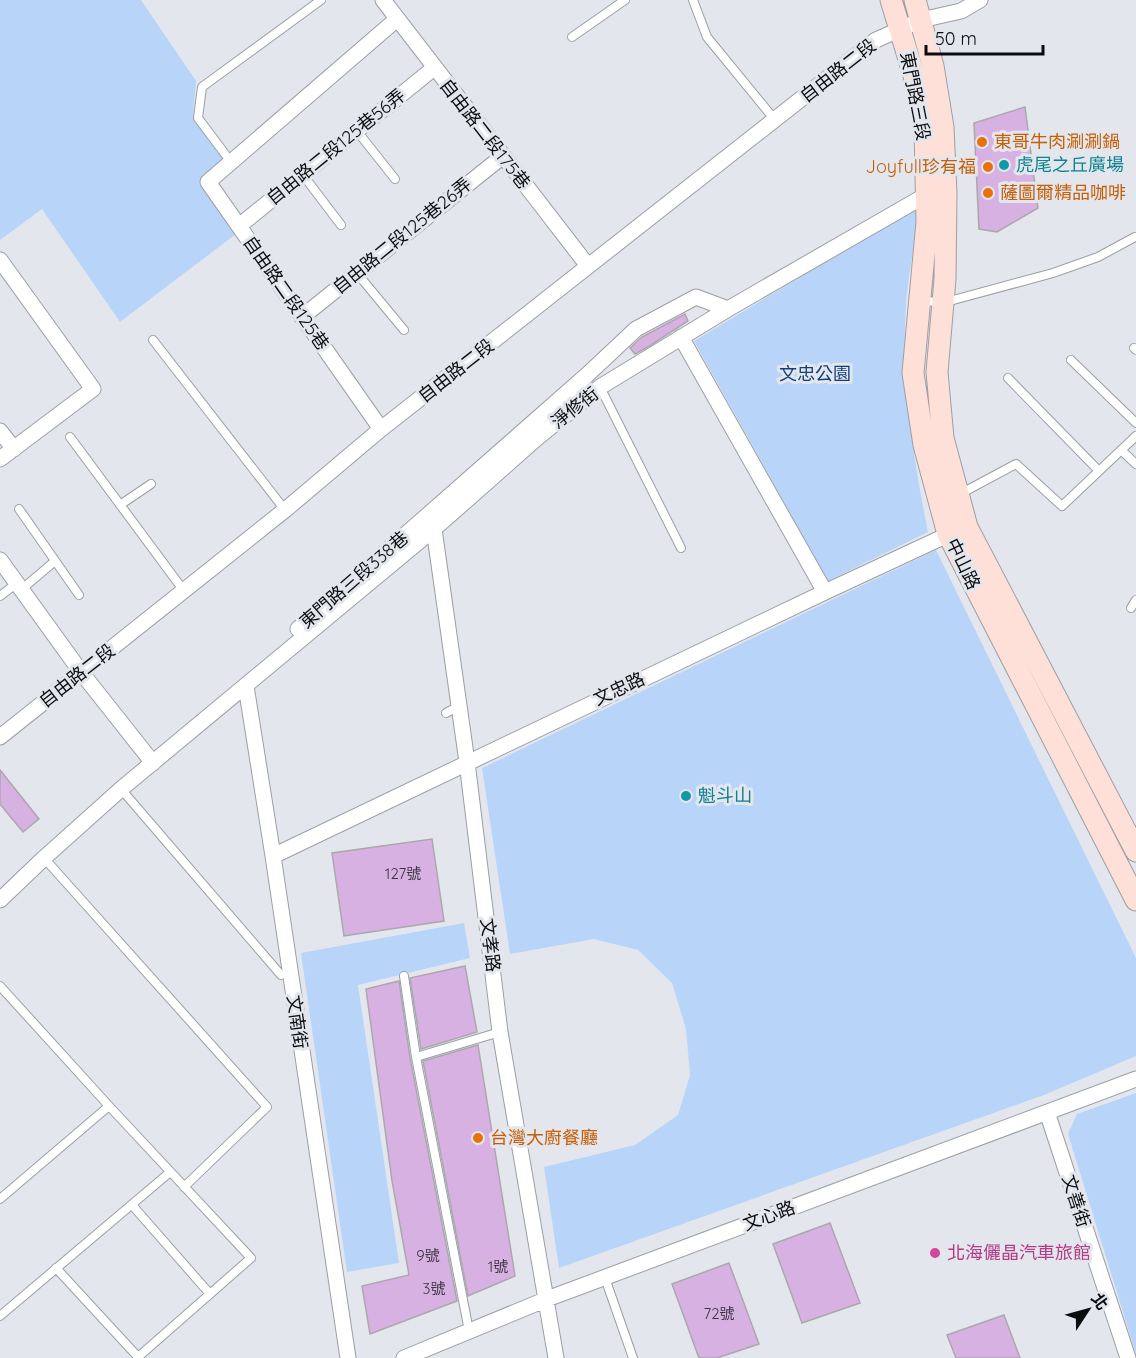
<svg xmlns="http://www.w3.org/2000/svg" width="1136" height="1358" viewBox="0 0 1136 1358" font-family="Quicksand,'Noto Sans TC',sans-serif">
<rect width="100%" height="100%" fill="#e3e7ed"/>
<path fill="#b9d4f9" d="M 0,0 L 141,0 L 196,81 L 193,117 L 228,162 L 202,183 L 236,234 L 120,322 L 42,209 L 0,240 Z
M 921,205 C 916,238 908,272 906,305 C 901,381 913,457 928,532 L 828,581 L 694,341 Z
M 936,550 L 1136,958 L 1136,1056 L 1044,1095 L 559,1268 L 544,1167 L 635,1145 L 678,1115 L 690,1075 L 686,1029 L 672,983 L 638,950 L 594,939 L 510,954 L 482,768 Z
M 464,923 L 470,958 L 358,985 L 399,1263 L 347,1272 L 301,953 Z
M 1136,1093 L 1136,1354 L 1068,1134 L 1077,1114 Z"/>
<path fill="#d8b1e3" stroke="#aba7ad" stroke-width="1.5" d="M 1025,107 L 1038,208 L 997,232 L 979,229 L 974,123 Z
M 685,314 L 688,321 L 651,345 L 635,354 L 630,348 L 642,337 Z
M 0,770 L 39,819 L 23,832 L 0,804 Z
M 432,839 L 444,921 L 344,936 L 332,853 Z
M 465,966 L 477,1032 L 421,1049 L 410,978 Z
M 399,981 L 410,1058 L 457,1301 L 370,1334 L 362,1286 L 409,1275 L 392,1181 L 366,989 Z
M 478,1045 L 515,1276 L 468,1296 L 423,1061 Z
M 830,1223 L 860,1303 L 802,1323 L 773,1244 Z
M 729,1263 L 759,1344 L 717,1358 L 699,1358 L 672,1284 Z
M 1004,1315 L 1020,1358 L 956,1358 L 947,1335 Z"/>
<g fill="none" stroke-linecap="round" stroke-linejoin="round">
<defs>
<path id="lane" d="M 693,0 L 707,37 L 775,120
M 572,37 L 625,0
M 357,131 L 395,179
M 231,162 L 198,118 L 202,87 L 321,0
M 303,175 L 341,225
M 356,272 L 404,330
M 920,300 L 942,303 L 1053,273 L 1098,257 L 1135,237
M 153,340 L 285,510
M 1134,348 L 1136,350
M 1071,360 L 1136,423
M 1008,378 L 1098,470
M 600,387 L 681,548
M 70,437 L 184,591
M 1121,450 L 1136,464
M 960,494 L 1016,464 L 1062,506 L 1136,436
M 120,505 L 151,484
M 19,509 L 79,595
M 22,589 L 55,561
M 0,596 L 17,583
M 1131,608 L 1136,600
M 446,713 L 459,706
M 121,789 L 281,975
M 44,858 L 267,1107 L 184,1187
M 404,976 L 416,1057 L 469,1331
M 0,986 L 109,1106 L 251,1258 L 137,1358
M 416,1057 L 500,1032
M 0,1199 L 109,1106
M 132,1205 L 210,1294
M 56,1268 L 138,1357
M 605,1278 L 633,1358
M 0,1316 L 169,1173"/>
<path id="street" d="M 383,0 L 588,266
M 239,226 L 434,68
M 0,260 L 93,389 L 0,459
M 302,317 L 503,156
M 681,337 L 825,592
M 381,429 L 208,182 L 397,19
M 0,431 L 14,449
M 434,529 L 467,762 L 500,1032 L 556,1358
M 0,560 L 81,672 L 153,763
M 298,629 L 587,375 L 636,329 L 696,297 L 728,309
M 246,686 L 273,856 L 348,1358
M 0,737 L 285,510 L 381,429 L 876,40 L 921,20 L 961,11 L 980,0
M 273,856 L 825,592 L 956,531
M 0,900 L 44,858 L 121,789 L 434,529 L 536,439 L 600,387 L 728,309 L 926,195 L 934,195
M 1047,1112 L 1128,1358
M 404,1358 L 547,1299 L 1136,1079"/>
<path id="secondary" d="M 891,0 L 915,79 L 925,128 L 927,222 L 913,373 L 924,445 L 948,534 L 1136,900
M 915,0 L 933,66 L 943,127 L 946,194 L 945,279 L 937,372 L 943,438 L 967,527 L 1136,851"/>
</defs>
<use href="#lane" stroke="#9b9fa4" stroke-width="10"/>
<use href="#street" stroke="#9b9fa4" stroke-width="17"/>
<use href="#secondary" stroke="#9b9fa4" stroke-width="23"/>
<use href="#lane" stroke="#fff" stroke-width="8"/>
<use href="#street" stroke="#fff" stroke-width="15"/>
<use href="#secondary" stroke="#fee0d9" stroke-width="21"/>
</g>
<g fill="#e8710a" stroke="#e3e7ed" stroke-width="2">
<circle cx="982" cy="142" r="6"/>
<circle cx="988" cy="167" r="6"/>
<circle cx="988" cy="193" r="6"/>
<circle cx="478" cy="1138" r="6"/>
</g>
<g fill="#0f9aa8" stroke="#e3e7ed" stroke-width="2">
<circle cx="1004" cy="165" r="6"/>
<circle cx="686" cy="796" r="6"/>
</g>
<circle fill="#d1479c" stroke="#e3e7ed" stroke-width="2" cx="935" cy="1253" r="6"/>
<g text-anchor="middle" stroke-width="6" stroke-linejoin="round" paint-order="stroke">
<g font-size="15" fill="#3e3543">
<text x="403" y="879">127號</text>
<text x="428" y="1261">9號</text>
<text x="498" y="1272">1號</text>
<text x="434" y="1294">3號</text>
<text x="719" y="1319">72號</text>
</g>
<g font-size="18" fill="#0b0c0e" stroke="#e3e7ed">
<text transform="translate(838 71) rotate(-38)" y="6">自由路二段</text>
<text transform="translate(915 96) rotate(79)" y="6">東門路三段</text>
<text transform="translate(485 134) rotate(52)" y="6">自由路二段175巷</text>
<text transform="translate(336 147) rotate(-39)" y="6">自由路二段125巷56弄</text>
<text transform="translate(402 236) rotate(-39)" y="6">自由路二段125巷26弄</text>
<text transform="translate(286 293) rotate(55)" y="6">自由路二段125巷</text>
<text transform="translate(456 371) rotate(-38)" y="6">自由路二段</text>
<text transform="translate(575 408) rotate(-38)" y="6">淨修街</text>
<text transform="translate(963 564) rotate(64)" y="6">中山路</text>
<text transform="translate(354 580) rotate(-41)" y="6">東門路三段338巷</text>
<text transform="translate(77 676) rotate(-38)" y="6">自由路二段</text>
<text transform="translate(619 689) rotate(-25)" y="6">文忠路</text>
<text transform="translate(490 945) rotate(83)" y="6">文孝路</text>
<text transform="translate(297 1022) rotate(82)" y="6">文南街</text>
<text transform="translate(1076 1201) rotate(72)" y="6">文善街</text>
<text transform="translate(769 1216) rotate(-20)" y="6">文心路</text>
</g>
<g font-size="18" fill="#c56008" stroke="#e3e7ed" text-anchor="start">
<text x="994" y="148">東哥牛肉涮涮鍋</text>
<text x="976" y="173" text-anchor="end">Joyfull珍有福</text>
<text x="1000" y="199">薩圖爾精品咖啡</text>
<text x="490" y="1144">台灣大廚餐廳</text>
</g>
<g font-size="18" fill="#0d838f" stroke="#e3e7ed" text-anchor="start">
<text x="1016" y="171">虎尾之丘廣場</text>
<text x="698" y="802">魁斗山</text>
</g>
<g font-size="18" fill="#103f79" stroke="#e3e7ed">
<text x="815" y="380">文忠公園</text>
</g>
<g font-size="18" fill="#b23c85" stroke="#e3e7ed" text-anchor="start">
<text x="947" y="1259">北海儷晶汽車旅館</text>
</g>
</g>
<g transform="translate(1088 1310) rotate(54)" stroke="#e3e7ed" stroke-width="4.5" paint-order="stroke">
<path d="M0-4.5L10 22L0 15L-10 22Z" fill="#0b0c0e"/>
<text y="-9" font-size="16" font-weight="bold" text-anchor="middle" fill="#0b0c0e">北</text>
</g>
<path d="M926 45v9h117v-9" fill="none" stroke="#0b0c0e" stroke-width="3"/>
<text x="935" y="45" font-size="18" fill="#0b0c0e" stroke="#e3e7ed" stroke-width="4.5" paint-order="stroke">50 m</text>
</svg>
